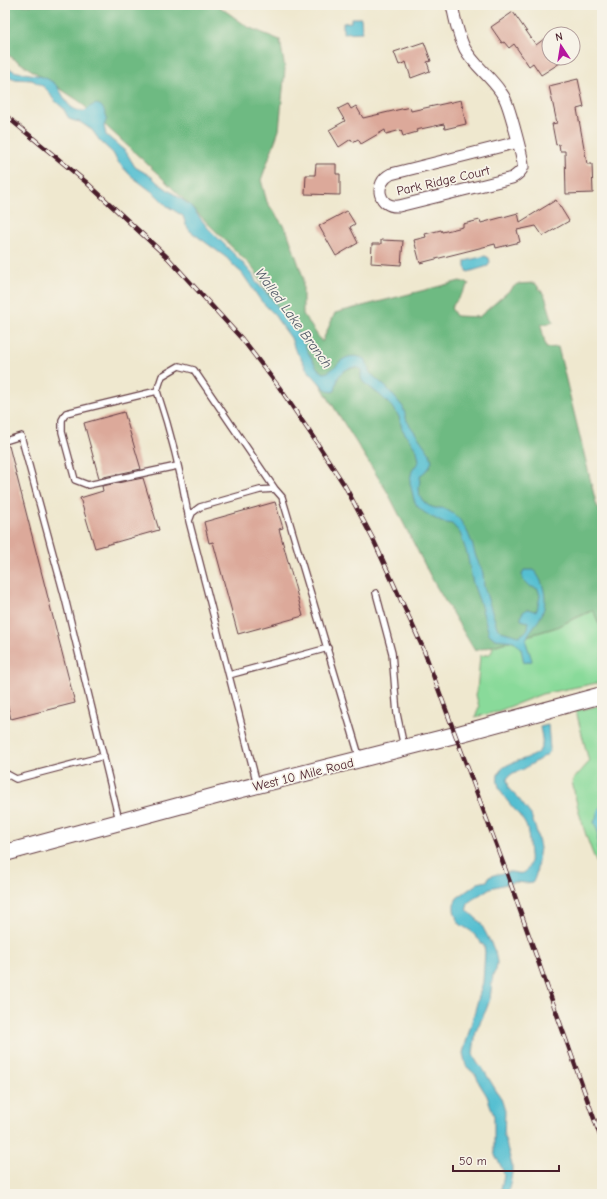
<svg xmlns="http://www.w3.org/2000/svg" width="607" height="1199" viewBox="0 0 607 1199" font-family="'Comic Neue',sans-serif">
<rect width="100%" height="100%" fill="#f7f3e8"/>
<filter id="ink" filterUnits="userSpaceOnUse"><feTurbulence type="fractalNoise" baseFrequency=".025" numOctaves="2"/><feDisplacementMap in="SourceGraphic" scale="8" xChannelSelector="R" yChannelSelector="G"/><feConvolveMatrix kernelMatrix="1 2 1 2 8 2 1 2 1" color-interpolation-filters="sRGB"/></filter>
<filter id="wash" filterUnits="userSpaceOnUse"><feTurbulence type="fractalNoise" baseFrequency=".012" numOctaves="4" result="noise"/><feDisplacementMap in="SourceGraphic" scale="16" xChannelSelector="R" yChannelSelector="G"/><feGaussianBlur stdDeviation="0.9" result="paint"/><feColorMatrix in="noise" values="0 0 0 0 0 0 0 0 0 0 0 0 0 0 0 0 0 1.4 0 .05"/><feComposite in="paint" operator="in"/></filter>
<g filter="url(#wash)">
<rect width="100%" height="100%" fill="#efe8cf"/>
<path fill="#89da9a" stroke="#6a7c62" d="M 594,610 L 602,631 L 602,682 L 542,694 L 496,712 L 475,717 L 479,707 L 476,695 L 477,690 L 480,656 C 489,654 492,656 493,646 L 554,628 Z
M 602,705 L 602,875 C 588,845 578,814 572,781 L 589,762 L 576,711 Z"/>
<path fill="#6eba82" stroke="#5c6c56" d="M 5,5 L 217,5 L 248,27 L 280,40 L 285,69 L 279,130 L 261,180 L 267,202 L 287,231 L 303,277 L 303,314 L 322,342 L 335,313 L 460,281 L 469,284 L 451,308 L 456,316 L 479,317 L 517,284 L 535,283 L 545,296 L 553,322 L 541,325 L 546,348 L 558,347 L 596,503 L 602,517 L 602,631 L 593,610 L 554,628 L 475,651 L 433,581 L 388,493 L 330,401 L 254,269 L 157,173 L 79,101 L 5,53 Z"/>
<path fill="#55bfd1" stroke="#506f7e" d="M 351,18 L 361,18 L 362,32 L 343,33 L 343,23 L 351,22 Z
M 5,66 C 17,77 38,70 54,83 C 65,93 65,112 85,111 C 97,99 103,104 107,118 L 104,126 L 106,135 L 126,152 L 135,167 L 152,177 L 158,183 L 190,205 L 208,228 L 241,261 L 253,275 L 256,282 L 271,298 L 286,318 L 295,327 L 309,354 L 318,369 L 324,373 C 330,372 332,369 337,365 C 344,356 356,353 366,360 L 370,373 L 387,388 L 403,407 L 407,421 L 430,454 L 432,461 L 429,468 L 421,475 L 420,478 L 419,488 L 420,497 L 424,502 L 429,506 L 435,508 L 443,508 L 454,514 L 460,520 L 468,533 L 472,543 L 476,557 L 483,573 L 484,587 L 497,627 L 501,631 L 519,636 C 525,633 530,629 528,622 L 521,620 C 521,613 522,612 528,609 L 534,611 L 537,610 L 540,596 L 538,589 L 529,586 L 523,580 L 522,574 L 524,570 L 534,570 C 545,584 549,602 540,618 C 537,624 526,634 526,642 C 527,646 531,656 532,661 L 524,663 L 521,649 L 515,642 L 513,641 L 495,639 L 489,634 L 480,603 L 473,584 L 467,554 L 460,533 L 452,524 L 441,522 L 425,513 L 417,506 L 414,500 L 410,483 L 410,479 L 412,471 L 419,461 L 417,451 L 402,429 L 399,417 L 395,410 L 381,396 L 363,382 L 361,378 L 361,369 C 352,365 342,370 338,378 C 337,382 336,387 335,391 L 331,392 L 324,388 L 306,368 L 301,358 L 295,350 L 291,338 L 277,319 L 275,315 L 261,301 L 242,273 L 235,267 L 227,258 L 190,231 L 186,225 L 183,216 L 167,206 L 155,194 L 130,175 L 118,162 L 113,153 L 100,141 L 92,130 L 80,122 L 75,121 L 69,119 L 63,108 L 53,99 L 49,92 L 44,87 L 32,80 L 15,79 L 5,75 Z
M 485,256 L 489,258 L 490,262 L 488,266 L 468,272 L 465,267 L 465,261 Z
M 548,725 L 550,749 L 548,754 L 522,770 L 513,773 L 509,776 L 507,779 L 509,789 L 518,798 L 531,815 L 536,830 L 540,848 L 536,874 L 534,880 L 532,882 L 526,883 L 514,882 L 490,888 L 470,901 L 468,904 L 467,907 L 468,911 L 480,922 L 492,945 L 495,952 L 497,962 L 496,970 L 493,975 L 490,999 L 486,1010 L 476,1031 L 473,1053 L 474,1057 L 478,1064 L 483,1069 L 497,1092 L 501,1098 L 505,1111 L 504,1136 L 512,1165 L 512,1173 L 508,1194 L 500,1194 L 504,1175 L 502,1168 L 496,1157 L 494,1151 L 494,1116 L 487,1096 L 479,1083 L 476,1075 L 466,1066 L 463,1053 L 483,982 L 485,952 L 484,946 L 480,941 L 471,931 L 461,925 L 457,920 L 454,910 L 454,904 L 457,898 L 478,883 L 487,881 L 489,877 C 495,874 503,873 510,872 C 515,872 520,875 525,872 C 529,869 531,860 530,855 C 529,846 529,836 527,828 C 521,811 494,795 498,775 C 503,758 539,762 542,745 C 543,739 541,733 540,727 Z
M 602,805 L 602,854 L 597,849 L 598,832 L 594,822 C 598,817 595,812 602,805 Z"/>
<g id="blocks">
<path fill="#dca99a" d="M 513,12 L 536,45 L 544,39 L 549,47 L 549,58 L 568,58 L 541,75 L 533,63 L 529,66 L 514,44 L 509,48 L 504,42 L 502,43 L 491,27 Z
M 424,42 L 431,61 L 427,62 L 430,71 L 411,78 L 406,62 L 399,65 L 394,52 Z
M 578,79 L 584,107 L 577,109 L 587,164 L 592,164 L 593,193 L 566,194 L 565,151 L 560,151 L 559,144 L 556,145 L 552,124 L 557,123 L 549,86 Z
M 461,100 L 466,124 L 445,129 L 444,124 L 416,130 L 417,132 L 403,136 L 401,130 L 386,134 L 385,130 L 361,144 L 358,139 L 353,142 L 351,139 L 339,147 L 329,130 L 345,121 L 338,109 L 348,104 L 351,109 L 356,106 L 363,118 L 410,107 L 411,111 Z
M 316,164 L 336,164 L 336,174 L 340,174 L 340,195 L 305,194 L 306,175 L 315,175 Z
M 556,200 L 569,221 L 543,236 L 536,226 L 517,230 L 520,242 L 496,248 L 495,244 L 420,263 L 414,240 L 426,237 L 425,234 L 441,230 L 442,232 L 463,227 L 463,224 L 480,220 L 481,223 L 518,213 L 520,222 Z
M 347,211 L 355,224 L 350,227 L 358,243 L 336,256 L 319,226 Z
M 381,240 L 403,241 L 401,265 L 371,263 L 372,244 L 381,244 Z
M 124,412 L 141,469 L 99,478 L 84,423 Z
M 5,446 L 9,446 L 75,703 L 11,719 L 5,696 Z
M 143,478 L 159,530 L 95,548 L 80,498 L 103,491 L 102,486 Z
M 275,502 L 283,528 L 279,529 L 303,616 L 238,634 L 213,542 L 209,543 L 204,522 Z"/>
</g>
</g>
<g filter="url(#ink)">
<use href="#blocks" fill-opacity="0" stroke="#633d44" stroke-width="1"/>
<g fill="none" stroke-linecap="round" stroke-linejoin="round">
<defs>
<path id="lane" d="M 157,391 L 66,413 L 62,420 L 62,432 L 75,480 L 88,485 L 177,466
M 5,441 L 21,436 L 65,598 L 119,820
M 189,520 C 182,477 171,433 157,391 L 162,376 L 179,366 L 194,370 L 275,489
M 376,593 L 392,653 L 397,714 L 404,747
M 229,675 L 328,648
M 5,773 L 16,779 L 104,756
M 257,784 L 189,521 L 192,513 L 200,507 L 260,490 L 275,489 L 282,497 L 360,759"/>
<path id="street" d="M 452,5 C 455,20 458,35 465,49 C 474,65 490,76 500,91 C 502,94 504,96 505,99 C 509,107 524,160 523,167 C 521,172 517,175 512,178 L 399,206 C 378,208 373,183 391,174 L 518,142"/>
<path id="secondary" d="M 5,853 L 234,791 L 455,735 L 602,695"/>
</defs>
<use href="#lane" stroke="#633d44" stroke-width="8"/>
<use href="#street" stroke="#633d44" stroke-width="13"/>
<use href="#secondary" stroke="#633d44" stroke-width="18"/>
<use href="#lane" stroke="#fff" stroke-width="5.5"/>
<use href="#street" stroke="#fff" stroke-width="11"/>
<use href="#secondary" stroke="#fff" stroke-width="16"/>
<defs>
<path id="rail" d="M 5,115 L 86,182 L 168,258 L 242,339 L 279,387 L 313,437 L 345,486 L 373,539 L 423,648 L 506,871 L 602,1141"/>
</defs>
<use href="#rail" stroke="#4a1f2b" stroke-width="4.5"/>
<use href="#rail" stroke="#f7f3e8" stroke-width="3" stroke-dasharray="9" stroke-linecap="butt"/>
</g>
</g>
<g text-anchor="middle" stroke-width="3.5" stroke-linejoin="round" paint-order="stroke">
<g font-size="13" fill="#4a1f2b" stroke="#f7f3e8">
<text transform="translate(443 180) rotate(-13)" y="5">Park Ridge Court</text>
<text transform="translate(303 774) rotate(-14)" y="5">West 10 Mile Road</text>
</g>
<g font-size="14" font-style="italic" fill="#4e5765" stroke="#f7f3e8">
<text transform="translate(294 318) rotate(54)" y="5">Walled Lake Branch</text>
</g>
</g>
<rect width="607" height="1199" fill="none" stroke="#f7f3e8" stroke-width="20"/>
<g transform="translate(561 46) rotate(348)"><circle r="19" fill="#f7f3e8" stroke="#b29e9c"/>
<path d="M0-3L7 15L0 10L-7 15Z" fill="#b5179e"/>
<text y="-6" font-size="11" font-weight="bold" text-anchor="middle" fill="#4a1f2b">N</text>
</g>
<path d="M453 1165v6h106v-6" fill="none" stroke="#4a1f2b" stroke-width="2"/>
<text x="459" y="1165" font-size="12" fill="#4a1f2b" stroke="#f7f3e8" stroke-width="3" paint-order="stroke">50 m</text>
</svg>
